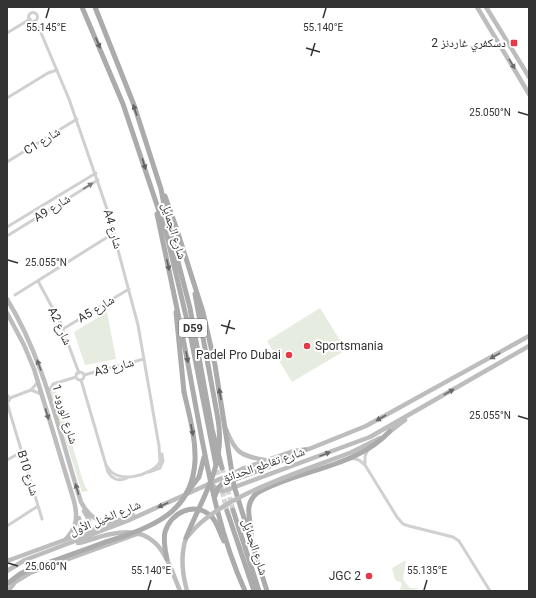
<svg xmlns="http://www.w3.org/2000/svg" width="536" height="598" viewBox="0 0 536 598" font-family="Roboto,'Noto Naskh Arabic',sans-serif">
<rect width="100%" height="100%" fill="#fff"/>
<path fill="#e6ecdf" d="M 320,308 L 346,350 L 292,382 L 267,341 Z
M 107,312 L 116,359 L 85,365 L 74,332 Z
M 55,388 L 84,484 L 88,491 L 82,492 L 51,394 L 51,390 Z
M 406,560 L 403,579 L 410,588 L 417,588 L 419,589 L 398,591 L 400,590 L 402,583 L 395,580 L 392,568 Z"/>
<g fill="none" stroke-linecap="round" stroke-linejoin="round">
<path stroke="#d6d6d6" stroke-width="5" stroke-dasharray="5 2.5" stroke-linecap="butt" d="M 222,468 L 233,510
M 217,470 L 227,511"/>
<path stroke="#d0d0d0" stroke-width="3" d="M28.5 17a4.5 4.5 0 1 1 9 0a4.5 4.5 0 1 1-9 0Z
M 36,21 L 69,99 L 107,209 L 138,325 L 159,446 L 160,462 C 153,475 116,486 107,466
M 7,33 L 30,19
M 7,98 L 48,73 L 57,70
M 7,162 L 77,119
M 7,227 L 96,173
M 7,236 L 98,180
M 38,281 L 60,322 L 79,373
M 15,295 L 114,233
M 63,329 L 129,289
M76 376a4 4 0 1 1 8 0a4 4 0 1 1-8 0Z
M 84,375 L 144,359
M 81,380 L 108,472 C 112,479 119,482 127,478
M 31,390 L 41,394
M 48,393 L 53,384 L 76,377
M 7,395 L 10,399 L 7,403 L 42,519
M 10,398 L 31,390 L 38,382
M 351,458 L 359,460 L 365,465 L 397,517 L 403,524 L 409,526 L 453,537 L 459,541 L 490,591
M 7,460 L 16,455 L 23,455
M 365,465 L 365,456 L 368,450
M 149,472 L 160,468 L 163,461 L 162,454
M 7,526 L 38,506"/>
<path stroke="#bdbdbd" stroke-width="4.5" d="M 477,7 L 529,94
M 486,7 L 529,77
M 7,299 C 45,361 59,433 81,502 C 88,515 96,522 112,523
M 7,313 L 24,345 L 34,369 L 74,501 C 78,517 77,528 65,540
M 226,429 C 235,452 240,456 265,460
M 388,433 L 405,420
M 352,452 L 380,438
M 211,483 L 217,490 L 224,491 L 370,437 L 529,346
M 79,518 L 80,525 L 84,527 L 88,526 L 89,520 L 84,511
M 186,538 C 180,556 182,573 187,591
M 78,543 C 89,541 100,536 111,534 C 158,524 166,556 180,591
M 7,561 L 133,515
M 7,571 L 25,560 L 127,521 L 242,469 L 294,451 L 309,449 L 366,426 L 529,336
M 8,591 L 15,582 L 30,573 L 137,534"/>
<path stroke="#ababab" stroke-width="5" d="M 82,7 L 123,104 L 166,232 L 190,333 L 216,465
M 95,7 L 134,105 L 161,189 L 166,215 L 190,308 L 212,429 L 222,468
M 165,196 L 176,227 L 203,312 L 215,365 L 234,486 L 267,591
M 157,214 C 169,271 182,329 192,386 C 205,455 216,527 245,591
M 195,294 L 218,419
M 176,312 L 184,392
M 186,494 L 199,477 L 204,457
M 215,496 L 218,488 L 222,484 L 270,466 L 305,450
M 233,510 L 259,591
M 227,511 L 254,591
M 251,536 C 252,520 242,506 257,493 C 299,469 356,468 390,431
M 167,559 C 165,550 163,541 165,532 C 171,512 195,501 211,516 C 218,523 219,532 224,541
M 7,584 L 20,574 L 28,570"/>
<path stroke="#bdbdbd" stroke-width="4.5" d="M 188,536 C 220,495 304,471 352,452"/>
<path stroke="#ababab" stroke-width="5" d="M 186,538 C 202,497 226,466 218,419
M 28,570 C 52,561 76,553 100,544 C 144,529 192,518 195,461 C 196,438 189,414 184,392"/>
</g>
<defs><path id="oneway-solid" d="M-6-.8H1V-3.2L6.5 0L1 3.2V.8H-6Z"/></defs>
<g fill="#636363">
<use href="#oneway-solid" transform="translate(98 43) rotate(66)"/>
<use href="#oneway-solid" transform="translate(135 110) rotate(-109)"/>
<use href="#oneway-solid" transform="translate(144 164) rotate(73)"/>
<use href="#oneway-solid" transform="translate(168 265) rotate(78)"/>
<use href="#oneway-solid" transform="translate(187 357) rotate(80)"/>
<use href="#oneway-solid" transform="translate(220 394) rotate(-100)"/>
<use href="#oneway-solid" transform="translate(192 430) rotate(79)"/>
</g>
<g fill="#6a6a6a">
<use href="#oneway-solid" transform="translate(512 64) rotate(59)"/>
<use href="#oneway-solid" transform="translate(495 356) rotate(150)"/>
<use href="#oneway-solid" transform="translate(39 365) rotate(-110)"/>
<use href="#oneway-solid" transform="translate(449 392) rotate(-29)"/>
<use href="#oneway-solid" transform="translate(47 414) rotate(73)"/>
<use href="#oneway-solid" transform="translate(381 418) rotate(150)"/>
<use href="#oneway-solid" transform="translate(325 454) rotate(-21)"/>
<use href="#oneway-solid" transform="translate(77 489) rotate(-106)"/>
<use href="#oneway-solid" transform="translate(163 505) rotate(155)"/>
</g>
<use fill="#7a7a7a" href="#oneway-solid" transform="translate(88 186) rotate(-32)"/>
<path fill="none" stroke="#333" stroke-width="1.5" d="M 46,18 L 49,8M 323,18 L 326,8M 306,48 L 320,52M 311,56 L 315,43M 518,112 L 528,115M 8,260 L 18,263M 221,325 L 235,329M 226,334 L 230,320M 518,416 L 528,419M 8,563 L 18,566M 148,590 L 151,580M 424,590 L 427,580"/>
<g fill="#e63946" stroke="#fff" stroke-width="1.5">
<rect x="510" y="39" width="8" height="8" rx="2"/>
<circle cx="307" cy="346" r="4"/>
<circle cx="289" cy="355" r="4"/>
<circle cx="369" cy="576" r="4"/>
</g>
<g text-anchor="middle" stroke-width="4" stroke-linejoin="round" paint-order="stroke">
<rect fill="#fff" stroke="#707070" stroke-width="1" x="179" y="319" width="28" height="18" rx="3"/>
<g font-size="11" font-weight="bold" fill="#333">
<text x="193" y="332">D59</text>
</g>
<g font-size="12" fill="#333" stroke="#fff" text-anchor="end">
<text x="506" y="47">دسكفري غاردنز 2</text>
<text x="315" y="350" text-anchor="start">Sportsmania</text>
<text x="281" y="359">Padel Pro Dubai</text>
<text x="361" y="580">JGC 2</text>
</g>
<g font-size="12" fill="#333" stroke="#fff">
<text transform="translate(42 141) rotate(-32)" y="4">C1 شارع</text>
<text transform="translate(52 208) rotate(-32)" y="4">A9 شارع</text>
<text transform="translate(113 229) rotate(74)" y="4">A4 شارع</text>
<text transform="translate(174 231) rotate(73)" y="4">شارع الجمايل</text>
<text transform="translate(96 309) rotate(-31)" y="4">A5 شارع</text>
<text transform="translate(60 326) rotate(65)" y="4">A2 شارع</text>
<text transform="translate(114 367) rotate(-15)" y="4">A3 شارع</text>
<text transform="translate(65 414) rotate(73)" y="4">شارع الورود 1</text>
<text transform="translate(263 465) rotate(-19)" y="4">شارع تقاطع الحدائق</text>
<text transform="translate(28 473) rotate(73)" y="4">B10 شارع</text>
<text transform="translate(105 518) rotate(-22)" y="4">شارع الخيل الأول</text>
<text transform="translate(255 547) rotate(72)" y="4">شارع الجمايل</text>
</g>
</g>
<g font-size="10" text-anchor="middle" fill="#333" stroke="#fff" stroke-width="4" stroke-linejoin="round" paint-order="stroke">
<text x="46" y="31">55.145°E</text>
<text x="323" y="31">55.140°E</text>
<text x="490" y="116">25.050°N</text>
<text x="46" y="266">25.055°N</text>
<text x="490" y="419">25.055°N</text>
<text x="46" y="570">25.060°N</text>
<text x="151" y="574">55.140°E</text>
<text x="427" y="574">55.135°E</text>
</g>
<rect width="536" height="598" fill="none" stroke="#333333" stroke-width="16"/>
</svg>
